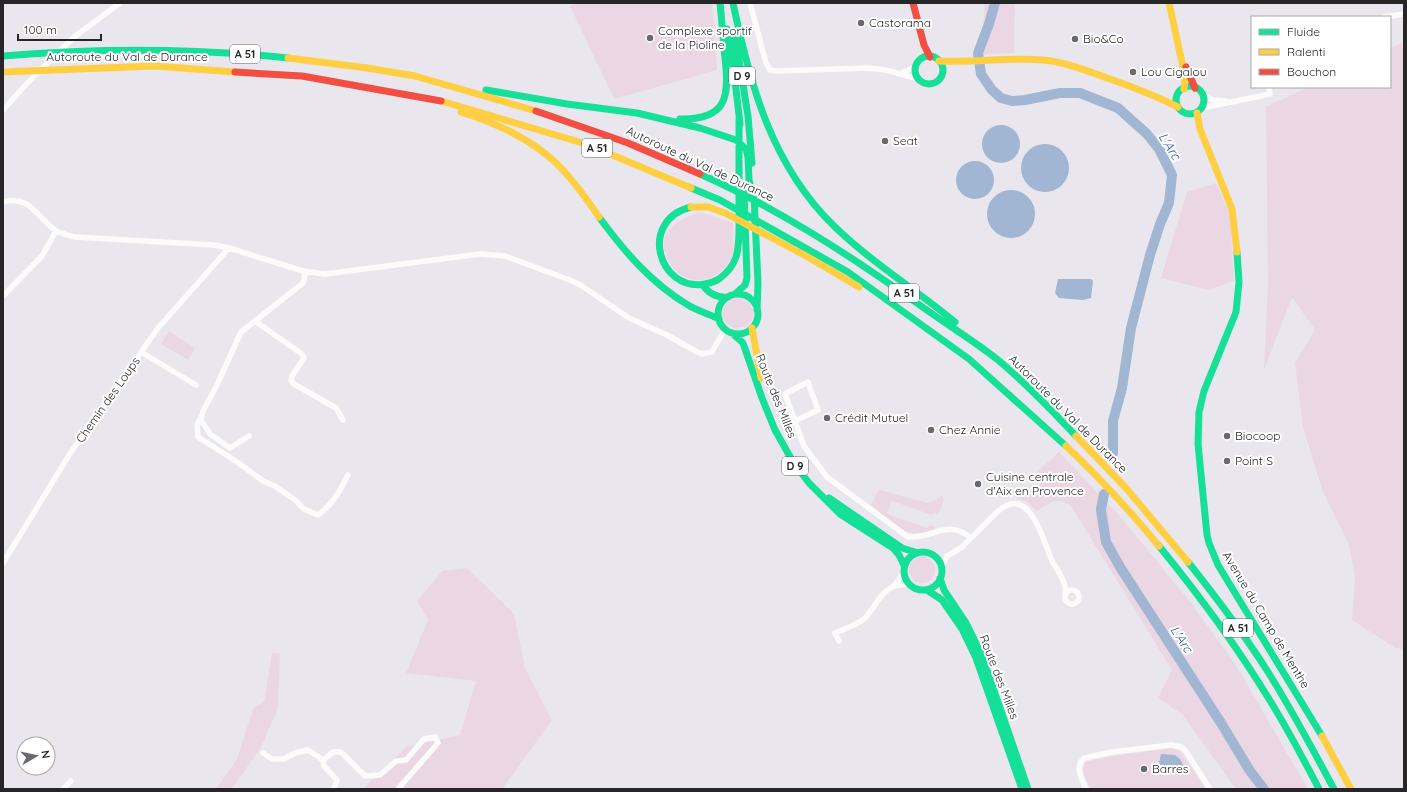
<svg xmlns="http://www.w3.org/2000/svg" width="1407" height="792" viewBox="0 0 1407 792" font-family="Quicksand,sans-serif">
<rect width="100%" height="100%" fill="#e9e7ed"/>
<path fill="#ead7e3" d="M 578,3 L 712,3 L 717,70 L 614,99 L 570,6 Z
M 985,3 L 1015,3 L 1014,53 L 977,55 L 983,28 Z
M 1404,42 L 1404,649 L 1395,648 L 1352,620 L 1355,577 L 1349,545 L 1323,492 L 1303,427 L 1295,363 L 1315,330 L 1292,297 L 1264,370 L 1268,283 L 1266,107 L 1308,87 L 1390,87 L 1390,49 Z
M 1216,183 L 1230,214 L 1234,281 L 1209,290 L 1161,278 L 1187,192 Z
M 697,213 L 706,214 L 733,223 C 733,228 733,233 733,238 C 733,241 734,244 734,247 C 733,259 726,269 716,275 C 697,287 671,276 666,254 C 664,249 663,243 664,239 C 670,225 684,217 697,213 Z
M 733,299 C 751,296 761,315 746,327 L 738,327 L 736,329 C 720,324 718,308 733,299 Z
M 169,331 L 195,348 L 188,360 L 161,344 Z
M 1059,452 L 1123,520 L 1192,604 L 1237,667 L 1308,789 L 1236,789 L 1183,715 L 1158,698 L 1172,670 L 1071,506 C 1056,496 1049,503 1037,511 L 1027,502 L 1015,496 L 1041,492 L 1038,471 Z
M 880,490 L 928,503 L 936,500 L 942,495 L 944,500 L 938,514 L 933,513 L 932,515 L 892,501 L 887,514 L 927,528 L 929,525 L 935,527 L 935,529 C 905,542 892,522 871,505 L 878,491 Z
M909 570a13 13 0 1 1 26 0a13 13 0 1 1-26 0Z
M 467,568 L 514,614 L 525,668 L 552,720 L 502,789 L 363,789 L 406,747 L 460,735 L 476,681 L 406,673 L 428,620 L 417,601 L 442,571 Z
M 272,653 L 280,654 L 278,708 L 261,747 L 232,789 L 216,789 L 237,759 L 253,709 L 264,702 Z
M 1172,748 L 1180,751 L 1183,755 L 1205,789 L 1090,789 C 1087,781 1080,770 1086,762 L 1113,756 Z"/>
<path fill="#a0b6d2" d="M982 144a19 19 0 1 1 38 0a19 19 0 1 1-38 0Z
M1021 168a24 24 0 1 1 48 0a24 24 0 1 1-48 0Z
M956 180a19 19 0 1 1 38 0a19 19 0 1 1-38 0Z
M987 214a24 24 0 1 1 48 0a24 24 0 1 1-48 0Z
M 1058,279 L 1091,279 L 1093,281 L 1091,298 L 1083,300 L 1059,298 L 1055,293 Z
M 1161,754 L 1175,755 L 1180,759 L 1187,772 L 1172,774 L 1171,770 L 1162,768 L 1159,763 Z"/>
<g fill="none" stroke-linecap="round" stroke-linejoin="round">
<path stroke="#a0b6d2" stroke-width="10" d="M 995,3 L 989,24 L 978,53 L 981,74 L 992,90 L 1001,98 L 1012,101 L 1025,100 L 1060,93 L 1080,93 L 1118,108 L 1147,134 L 1159,149 L 1172,175 L 1169,203 L 1160,224 L 1150,255 L 1131,328 L 1122,388 L 1113,421 L 1113,453
M 1104,494 L 1101,510 L 1106,542 L 1120,567 L 1221,723 L 1250,771 L 1264,789"/>
<path stroke="#fcfbfc" stroke-width="5.5" d="M 750,3 L 766,63 L 770,70 L 776,71 L 868,68 L 886,70 L 918,79
M 1384,17 L 1404,14
M 900,74 L 915,67
M 1203,94 L 1212,100 L 1226,101
M 1202,108 L 1270,94 L 1269,87
M 3,110 L 32,78 L 74,37 L 120,3
M 3,202 C 29,194 37,217 55,230 C 60,234 69,235 75,237 L 214,245 L 229,248 L 303,271 L 325,274 L 480,254 L 505,256 L 570,280 L 582,286 L 629,318 L 667,335 L 697,352 L 702,354 L 712,352 L 725,329
M 3,296 L 42,256 L 56,231
M 255,321 L 302,354 L 304,358 L 292,376 L 291,380 L 294,384 L 336,408 L 343,420
M 141,352 L 196,385
M 201,417 L 197,425 L 198,437 L 240,464 L 263,481 L 275,486 L 295,500 L 304,509 L 318,515 C 334,503 339,492 348,475
M 795,421 L 818,410 L 808,382 L 785,394 L 804,446 L 827,477 L 908,537 C 934,539 946,518 971,538
M 249,436 L 230,448 L 210,434 L 201,420 L 203,411 L 216,387 L 241,332 L 303,283 L 305,276 L 303,271
M 3,563 L 71,452 L 158,328 L 229,248
M 941,569 L 947,556 L 961,548 L 998,511 C 1003,507 1010,502 1018,504 C 1036,509 1045,545 1052,561 C 1056,568 1063,577 1065,586 C 1066,589 1065,594 1065,598
M 904,572 L 894,586 L 909,584
M1065 597a7 7 0 1 1 14 0a7 7 0 1 1-14 0Z
M 839,641 L 835,633 C 844,629 857,625 864,619 C 875,608 879,593 894,586
M 263,753 L 272,759 L 284,759 L 295,753 L 308,750 L 323,760
M 63,789 L 71,781
M 334,789 L 337,780 L 324,766 L 323,760 L 333,752 L 341,752 L 365,776 L 380,775 L 396,761 L 406,760 L 424,739 L 435,737 L 438,743 L 398,789
M 1086,789 C 1082,779 1074,767 1084,758 L 1112,752 L 1171,745 L 1181,747 L 1185,750 L 1210,789"/>
<path stroke="#16e098" stroke-width="7" d="M 733,3 C 750,85 772,166 834,226 C 871,262 915,289 955,322
M 727,29 L 734,72 L 740,124
M 735,35 L 748,116 L 752,163
M 3,56 C 98,48 193,48 288,58
M915 70a14 14 0 1 1 28 0a14 14 0 1 1-28 0Z
M1176 100a14 14 0 1 1 28 0a14 14 0 1 1-28 0Z
M 486,90 L 567,104 L 637,113 L 700,128 L 736,140 L 746,149 L 748,157 L 749,180 L 754,198
M 680,119 C 726,120 730,98 725,58 C 723,40 722,21 720,3
M 700,174 C 779,209 851,256 921,306 C 946,324 973,340 998,360 C 1026,383 1051,410 1076,436
M 691,188 L 720,200 L 848,272 L 969,359 L 1066,446
M 754,196 L 758,283 L 757,310
M 691,207 C 638,220 658,292 705,284 C 710,283 714,282 719,279 C 727,273 733,266 736,257 C 740,244 739,229 739,215 C 739,183 739,152 739,120
M 599,217 C 624,251 651,283 688,305 C 698,311 709,314 719,319
M 1237,252 L 1239,282 L 1236,312 L 1204,391 L 1199,412 L 1198,444 L 1207,535 L 1209,543 L 1218,565 L 1322,736
M 703,285 C 709,294 717,298 728,297
M 735,294 L 745,285 L 747,278 L 744,190
M718 314a20 20 0 1 1 40 0a20 20 0 1 1-40 0Z
M 732,333 L 743,343 L 762,398 L 775,430 L 793,462 L 809,483 L 840,514 L 893,548 L 899,555 L 904,565
M 829,498 L 902,548 L 915,552
M 1159,546 C 1199,595 1236,645 1269,699 C 1287,728 1303,758 1319,789
M904 571a19 19 0 1 1 38 0a19 19 0 1 1-38 0Z
M 1188,562 C 1216,597 1244,634 1268,672 C 1292,710 1313,750 1334,789
M 940,578 L 944,590 L 966,623 L 981,653 L 1028,789
M 927,590 L 942,600 L 962,629 L 976,658 L 1022,789"/>
<path stroke="#ffcf43" stroke-width="7" d="M 1169,3 L 1185,76 L 1184,89
M 288,58 L 367,68 L 415,76 L 536,111
M 939,61 C 974,63 1008,57 1043,60 C 1066,62 1088,71 1110,79 C 1133,87 1156,96 1178,107
M 3,72 L 154,66 L 235,72
M 441,101 L 586,144 L 691,188
M 461,112 C 495,123 528,137 555,162 C 572,178 586,198 599,217
M 1197,113 L 1200,129 L 1232,209 L 1237,252
M 691,207 L 708,207 L 725,213 L 806,256 L 859,287
M 752,328 L 761,378
M 1076,436 L 1126,488 L 1188,562
M 1066,446 C 1099,477 1130,511 1159,546
M 1322,736 L 1351,789"/>
<path stroke="#f24e42" stroke-width="7" d="M 913,3 L 924,45 L 930,57
M 1186,67 L 1195,88
M 235,72 L 302,76 L 441,101
M 536,111 L 628,143 L 700,174"/>
</g>
<g fill="#6a696d" stroke="#fff" stroke-width="1.5">
<circle cx="861" cy="23" r="4"/>
<circle cx="650" cy="38" r="4"/>
<circle cx="1075" cy="39" r="4"/>
<circle cx="1133" cy="72" r="4"/>
<circle cx="885" cy="141" r="4"/>
<circle cx="827" cy="418" r="4"/>
<circle cx="931" cy="430" r="4"/>
<circle cx="1227" cy="436" r="4"/>
<circle cx="1227" cy="461" r="4"/>
<circle cx="978" cy="484" r="4"/>
<circle cx="1144" cy="769" r="4"/>
</g>
<g text-anchor="middle" stroke-width="4" stroke-linejoin="round" paint-order="stroke">
<g fill="#fff" stroke="#676668" stroke-width="1">
<rect x="230" y="45" width="30" height="18" rx="3"/>
<rect x="729" y="67" width="26" height="18" rx="3"/>
<rect x="582" y="139" width="30" height="18" rx="3"/>
<rect x="889" y="284" width="30" height="18" rx="3"/>
<rect x="782" y="457" width="26" height="18" rx="3"/>
<rect x="1223" y="619" width="30" height="18" rx="3"/>
</g>
<g font-size="11" font-weight="bold" fill="#262528">
<text x="245" y="58">A 51</text>
<text x="742" y="80">D 9</text>
<text x="597" y="152">A 51</text>
<text x="904" y="297">A 51</text>
<text x="795" y="470">D 9</text>
<text x="1238" y="632">A 51</text>
</g>
<g font-size="12" fill="#262528" stroke="#fff" text-anchor="start">
<text x="869" y="27">Castorama</text>
<text x="658" y="35">Complexe sportif<tspan x="658" dy="14">de la Pioline</tspan></text>
<text x="1083" y="43">Bio&amp;Co</text>
<text x="1141" y="76">Lou Cigalou</text>
<text x="893" y="145">Seat</text>
<text x="835" y="422">Crédit Mutuel</text>
<text x="939" y="434">Chez Annie</text>
<text x="1235" y="440">Biocoop</text>
<text x="1235" y="465">Point S</text>
<text x="986" y="481">Cuisine centrale<tspan x="986" dy="14">d'Aix en Provence</tspan></text>
<text x="1152" y="773">Barres</text>
</g>
<g font-size="12" fill="#262528" stroke="#fff">
<text x="127" y="61">Autoroute du Val de Durance</text>
<text transform="translate(700 164) rotate(25)" y="4">Autoroute du Val de Durance</text>
<text transform="translate(776 396) rotate(68)" y="4">Route des Milles</text>
<text transform="translate(108 400) rotate(-55)" y="4">Chemin des Loups</text>
<text transform="translate(1068 414) rotate(45)" y="4">Autoroute du Val de Durance</text>
<text transform="translate(1266 620) rotate(59)" y="4">Avenue du Camp de Menthe</text>
<text transform="translate(999 677) rotate(69)" y="4">Route des Milles</text>
</g>
<g font-size="13" font-style="italic" fill="#2b598b" stroke="#fff">
<text transform="translate(1170 146) rotate(58)" y="5">L'Arc</text>
<text transform="translate(1182 639) rotate(57)" y="5">L'Arc</text>
</g>
</g>
<rect width="1407" height="792" fill="none" stroke="#262528" stroke-width="8"/>
<rect x="1251" y="16" width="140" height="72" fill="#ffffff" stroke="#a8a8a9"/>
<rect x="1259" y="29" width="20" height="6" fill="#16e098" stroke="#a8a8a9"/>
<text x="1287" y="36" font-size="12" fill="#262528">Fluide</text>
<rect x="1259" y="49" width="20" height="6" fill="#ffcf43" stroke="#a8a8a9"/>
<text x="1287" y="56" font-size="12" fill="#262528">Ralenti</text>
<rect x="1259" y="69" width="20" height="6" fill="#f24e42" stroke="#a8a8a9"/>
<text x="1287" y="76" font-size="12" fill="#262528">Bouchon</text>
<g transform="translate(36 756) rotate(81)"><circle r="19" fill="#ffffff" stroke="#a8a8a9"/>
<path d="M0-3L7 15L0 10L-7 15Z" fill="#6a696d"/>
<text y="-6" font-size="11" font-weight="bold" text-anchor="middle" fill="#262528">N</text>
</g>
<path d="M18 34v6h83v-6" fill="none" stroke="#262528" stroke-width="2"/>
<text x="24" y="34" font-size="12" fill="#262528" stroke="#ffffff" stroke-width="3" paint-order="stroke">100 m</text>
</svg>
